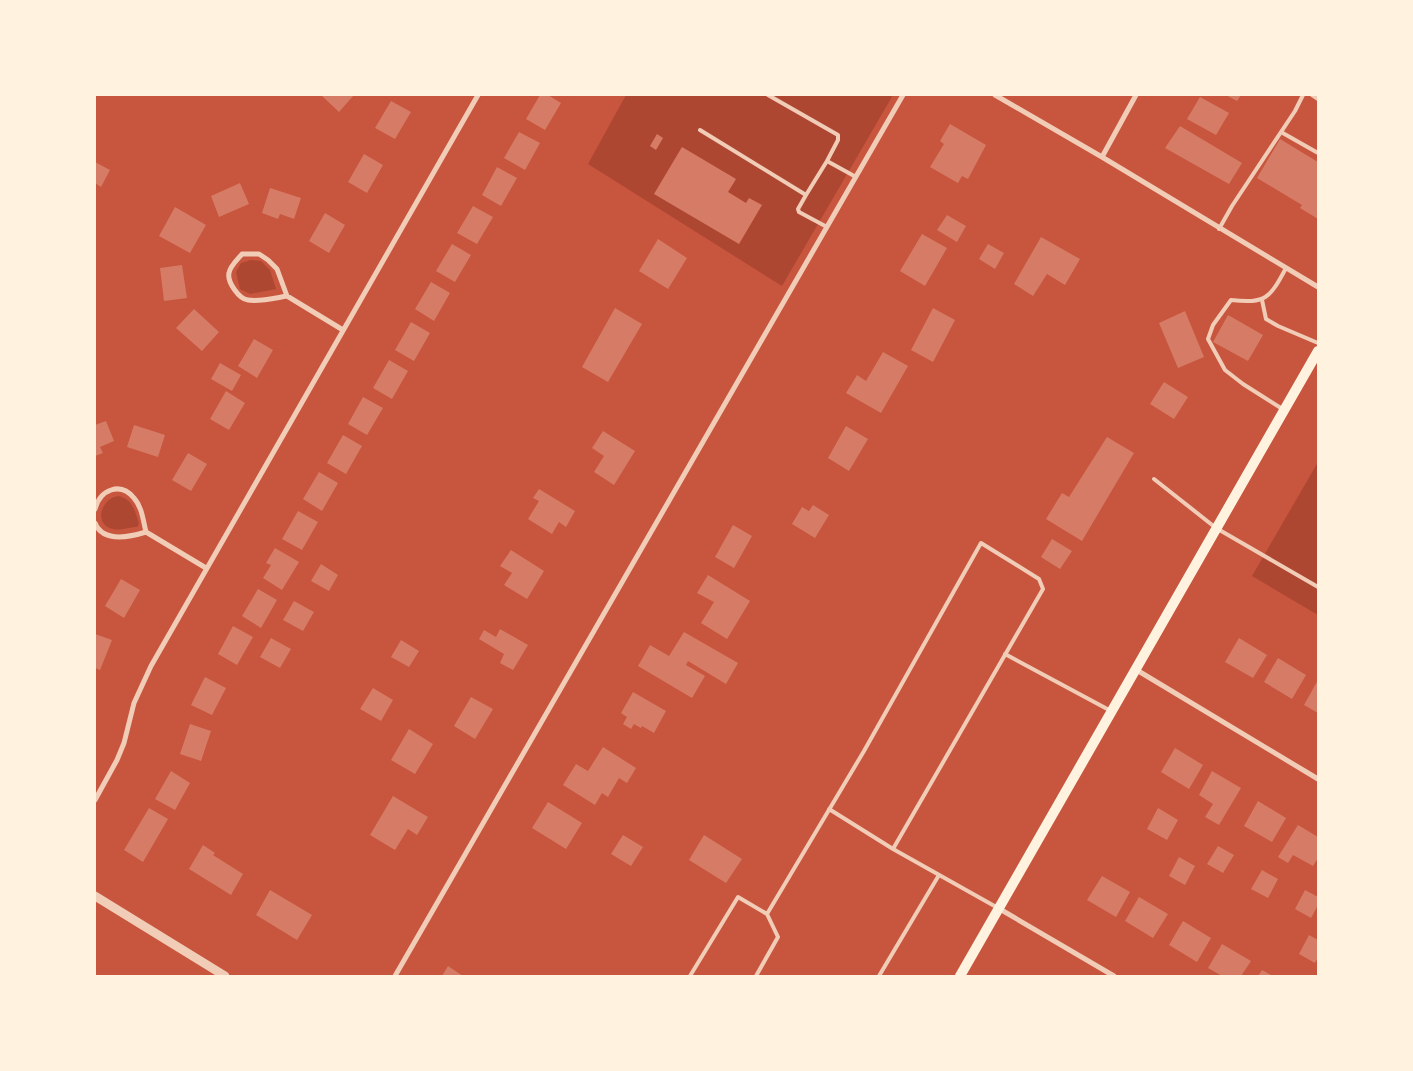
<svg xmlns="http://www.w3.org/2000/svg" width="1413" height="1071" viewBox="0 0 1413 1071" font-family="'Varela Round',sans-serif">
<rect width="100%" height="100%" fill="#c8553d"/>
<path fill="#ae4732" d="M 626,95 L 893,95 L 782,286 L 588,164 Z
M 251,260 L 261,261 L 270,270 L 276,289 L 250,294 L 240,289 L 236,272 L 241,263 Z
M 1318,462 L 1318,615 L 1252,576 Z
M 118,496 C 133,499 135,511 139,524 L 137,527 C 130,527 119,531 113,529 C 93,524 101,499 118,496 Z"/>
<path fill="#d67c66" d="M 321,95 L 354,95 L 339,112 Z
M 540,95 L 548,95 L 561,103 L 545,130 L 526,119 Z
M 1226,95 L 1241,95 L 1237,101 Z
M 1200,97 L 1229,113 L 1216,135 L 1187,119 Z
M 391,101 L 411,112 L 395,139 L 375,128 Z
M 950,124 L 986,145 L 968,179 L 962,176 L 958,183 L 930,167 L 944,144 L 940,141 Z
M 1180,126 L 1242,163 L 1229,184 L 1165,148 Z
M 519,132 L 540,143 L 525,170 L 504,158 Z
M 657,134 L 663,138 L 656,150 L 650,146 Z
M 1280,139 L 1318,162 L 1318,219 L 1300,208 L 1302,205 L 1257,178 Z
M 682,147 L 736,179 L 728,192 L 746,203 L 749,198 L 762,205 L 739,244 L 654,194 Z
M 364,154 L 383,165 L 367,193 L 348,182 Z
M 95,162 L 110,170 L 101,187 L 95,183 Z
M 497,167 L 517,178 L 501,206 L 482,195 Z
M 240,183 L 249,204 L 219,217 L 211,196 Z
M 270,188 L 301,198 L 294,219 L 280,214 L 278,219 L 262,213 Z
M 473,206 L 493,217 L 477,244 L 457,233 Z
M 175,207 L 206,225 L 190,253 L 159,236 Z
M 325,213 L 345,225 L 329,253 L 309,241 Z
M 947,215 L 966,226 L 957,242 L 937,230 Z
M 922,234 L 947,248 L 925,286 L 900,271 Z
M 1041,237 L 1080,259 L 1065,285 L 1047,274 L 1033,296 L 1014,284 Z
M 658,239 L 687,258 L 668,289 L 639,271 Z
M 452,244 L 471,255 L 455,282 L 436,271 Z
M 988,244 L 1004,253 L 995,269 L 979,259 Z
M 182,265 L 187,298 L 164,301 L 160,268 Z
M 431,282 L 450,293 L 434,321 L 415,309 Z
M 615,308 L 642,324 L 608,382 L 582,367 Z
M 933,308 L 955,320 L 933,362 L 911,350 Z
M 194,309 L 219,332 L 202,351 L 176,328 Z
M 1185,311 L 1204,357 L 1178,368 L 1159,323 Z
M 1228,315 L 1263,335 L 1248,361 L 1213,342 Z
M 411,322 L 430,333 L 414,361 L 395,350 Z
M 254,339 L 273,350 L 257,378 L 238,366 Z
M 883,352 L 908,366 L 881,413 L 846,393 L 857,375 L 866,381 Z
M 389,360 L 408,371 L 392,399 L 373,388 Z
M 220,363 L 241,375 L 232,391 L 211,379 Z
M 1164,382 L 1188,397 L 1174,419 L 1150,404 Z
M 226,391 L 245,403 L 229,430 L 210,419 Z
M 363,397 L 383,408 L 367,435 L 348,424 Z
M 106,421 L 114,441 L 100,447 L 103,453 L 95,456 L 95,425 Z
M 134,425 L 165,435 L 158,457 L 127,447 Z
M 846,426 L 868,439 L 849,471 L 828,458 Z
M 603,431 L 635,451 L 614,485 L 594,472 L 604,456 L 592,448 Z
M 343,435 L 362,446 L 346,474 L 327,463 Z
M 1107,437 L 1134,453 L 1082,541 L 1046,519 L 1062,493 L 1069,497 Z
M 188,453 L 207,464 L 191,491 L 172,480 Z
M 319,472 L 338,483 L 322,511 L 303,499 Z
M 539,489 L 575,511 L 566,527 L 559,522 L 552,534 L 528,519 L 539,501 L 533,498 Z
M 813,505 L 829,515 L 815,538 L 792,524 L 802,507 L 809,511 Z
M 298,511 L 318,522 L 302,550 L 282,539 Z
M 733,525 L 752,536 L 734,568 L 715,557 Z
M 1052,539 L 1072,551 L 1060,569 L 1041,557 Z
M 275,548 L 299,562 L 282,590 L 263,578 L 271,565 L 266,563 Z
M 511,550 L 544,571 L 527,599 L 504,585 L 512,573 L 500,566 Z
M 321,564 L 338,575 L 329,591 L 311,581 Z
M 708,575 L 750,601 L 727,639 L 701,623 L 714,602 L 697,593 Z
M 121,579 L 140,590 L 124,618 L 105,606 Z
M 258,589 L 277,600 L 261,628 L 242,616 Z
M 294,601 L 314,612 L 303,631 L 283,620 Z
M 233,626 L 253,637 L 237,665 L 218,654 Z
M 500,629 L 528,645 L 513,670 L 500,663 L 504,654 L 479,639 L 484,630 L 496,637 Z
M 684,632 L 738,663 L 726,684 L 688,661 L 686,665 L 705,676 L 692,698 L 638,666 L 650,645 L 669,656 Z
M 95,634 L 112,640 L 100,670 L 95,668 Z
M 271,638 L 291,649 L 280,668 L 260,657 Z
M 1239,638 L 1267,655 L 1253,678 L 1225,662 Z
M 401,640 L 419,651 L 409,667 L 391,657 Z
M 1278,658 L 1306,675 L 1292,699 L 1264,682 Z
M 205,677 L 226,688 L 212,715 L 191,705 Z
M 1318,680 L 1318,713 L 1304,705 Z
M 373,688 L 393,700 L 381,721 L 360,709 Z
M 633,692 L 666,711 L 654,733 L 642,726 L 641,728 L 634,724 L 631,729 L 623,724 L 627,717 L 621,713 Z
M 471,697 L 493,709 L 475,739 L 454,726 Z
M 190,724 L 211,731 L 201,761 L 180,754 Z
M 409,729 L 433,744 L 415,774 L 391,760 Z
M 603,747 L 636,768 L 627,783 L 619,778 L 608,797 L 602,793 L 595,805 L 563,785 L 576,764 L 588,771 Z
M 1175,748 L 1203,765 L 1189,789 L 1161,772 Z
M 171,771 L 190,783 L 175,810 L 155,799 Z
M 1212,771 L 1241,788 L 1219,825 L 1205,817 L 1213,804 L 1199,795 Z
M 393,796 L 428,817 L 417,835 L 408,829 L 395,850 L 370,835 Z
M 1258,801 L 1286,818 L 1272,842 L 1244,826 Z
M 548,802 L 582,823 L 566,849 L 532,828 Z
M 149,808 L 168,819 L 143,862 L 124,850 Z
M 1158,808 L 1178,820 L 1167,840 L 1147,829 Z
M 1298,825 L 1318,837 L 1318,858 L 1313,866 L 1293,855 L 1288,863 L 1278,857 Z
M 623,835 L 643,847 L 631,866 L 611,854 Z
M 704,835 L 742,859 L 726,883 L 689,860 Z
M 203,845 L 215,853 L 213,855 L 243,874 L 231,895 L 189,869 Z
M 1218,846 L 1234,855 L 1223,873 L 1207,864 Z
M 1179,857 L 1195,866 L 1185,885 L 1169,876 Z
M 1262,870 L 1278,879 L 1268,898 L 1251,889 Z
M 1102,876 L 1130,892 L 1116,917 L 1087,900 Z
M 270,890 L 312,915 L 297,940 L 256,915 Z
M 1305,890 L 1318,897 L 1318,905 L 1311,918 L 1295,909 Z
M 1139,897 L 1168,914 L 1153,938 L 1125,921 Z
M 1183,921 L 1211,938 L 1197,962 L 1169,945 Z
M 1309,935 L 1318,940 L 1318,957 L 1315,963 L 1299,954 Z
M 1222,944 L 1251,961 L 1241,976 L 1222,976 L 1208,968 Z
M 448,966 L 463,976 L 442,976 Z
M 1262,970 L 1273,976 L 1258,976 Z"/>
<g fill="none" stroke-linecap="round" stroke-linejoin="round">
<path stroke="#f1ccb7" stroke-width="4" d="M 768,95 L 838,135 L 838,140 L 827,161 L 856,177
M 1312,95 L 1318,99
M 700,130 L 806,195 L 827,161
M 1281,132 L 1318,153
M 806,195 L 798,209 L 799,212 L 827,227
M 1219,229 L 1232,206 L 1295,111 L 1303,95
M 1262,300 L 1266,319 L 1278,326 L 1318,343
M 1284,410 L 1243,384 L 1225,370 L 1208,339 L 1213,325 L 1231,300 C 1266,304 1270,298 1286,268
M 1154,479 L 1216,528 L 1318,587
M 1005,654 L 1111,711
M 829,809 L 893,849
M 690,976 L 738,897 L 767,914 L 864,751 L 981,543 L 1039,579 L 1043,589 L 893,849 L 998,908
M 756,976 L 778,937 L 767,914
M 879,976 L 939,875"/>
<path stroke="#f1ccb7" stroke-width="5" d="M 995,95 L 1102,157 L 1318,287
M 1102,157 L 1136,95
M 287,296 C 275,298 260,302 248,300 C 239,299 227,282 229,273 C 230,266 238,259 242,254 L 259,254 L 268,260 L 277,269 L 287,296 L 343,330
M 95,509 C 100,490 120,481 134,498 C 142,507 143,520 146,532 L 206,568
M 95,523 C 103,543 130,537 146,532
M 1135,669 L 1318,779
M 95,800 L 117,760 L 124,743 L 134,703 L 151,666 L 478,95
M 998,908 L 1114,976
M 395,976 L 903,95"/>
<path stroke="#f1ccb7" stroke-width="9" d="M 95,896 L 225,976"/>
<path stroke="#fff3e0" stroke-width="10" d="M 960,976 L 1318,351"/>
</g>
<rect width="1413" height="1071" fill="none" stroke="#fff3e0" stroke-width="192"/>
</svg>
